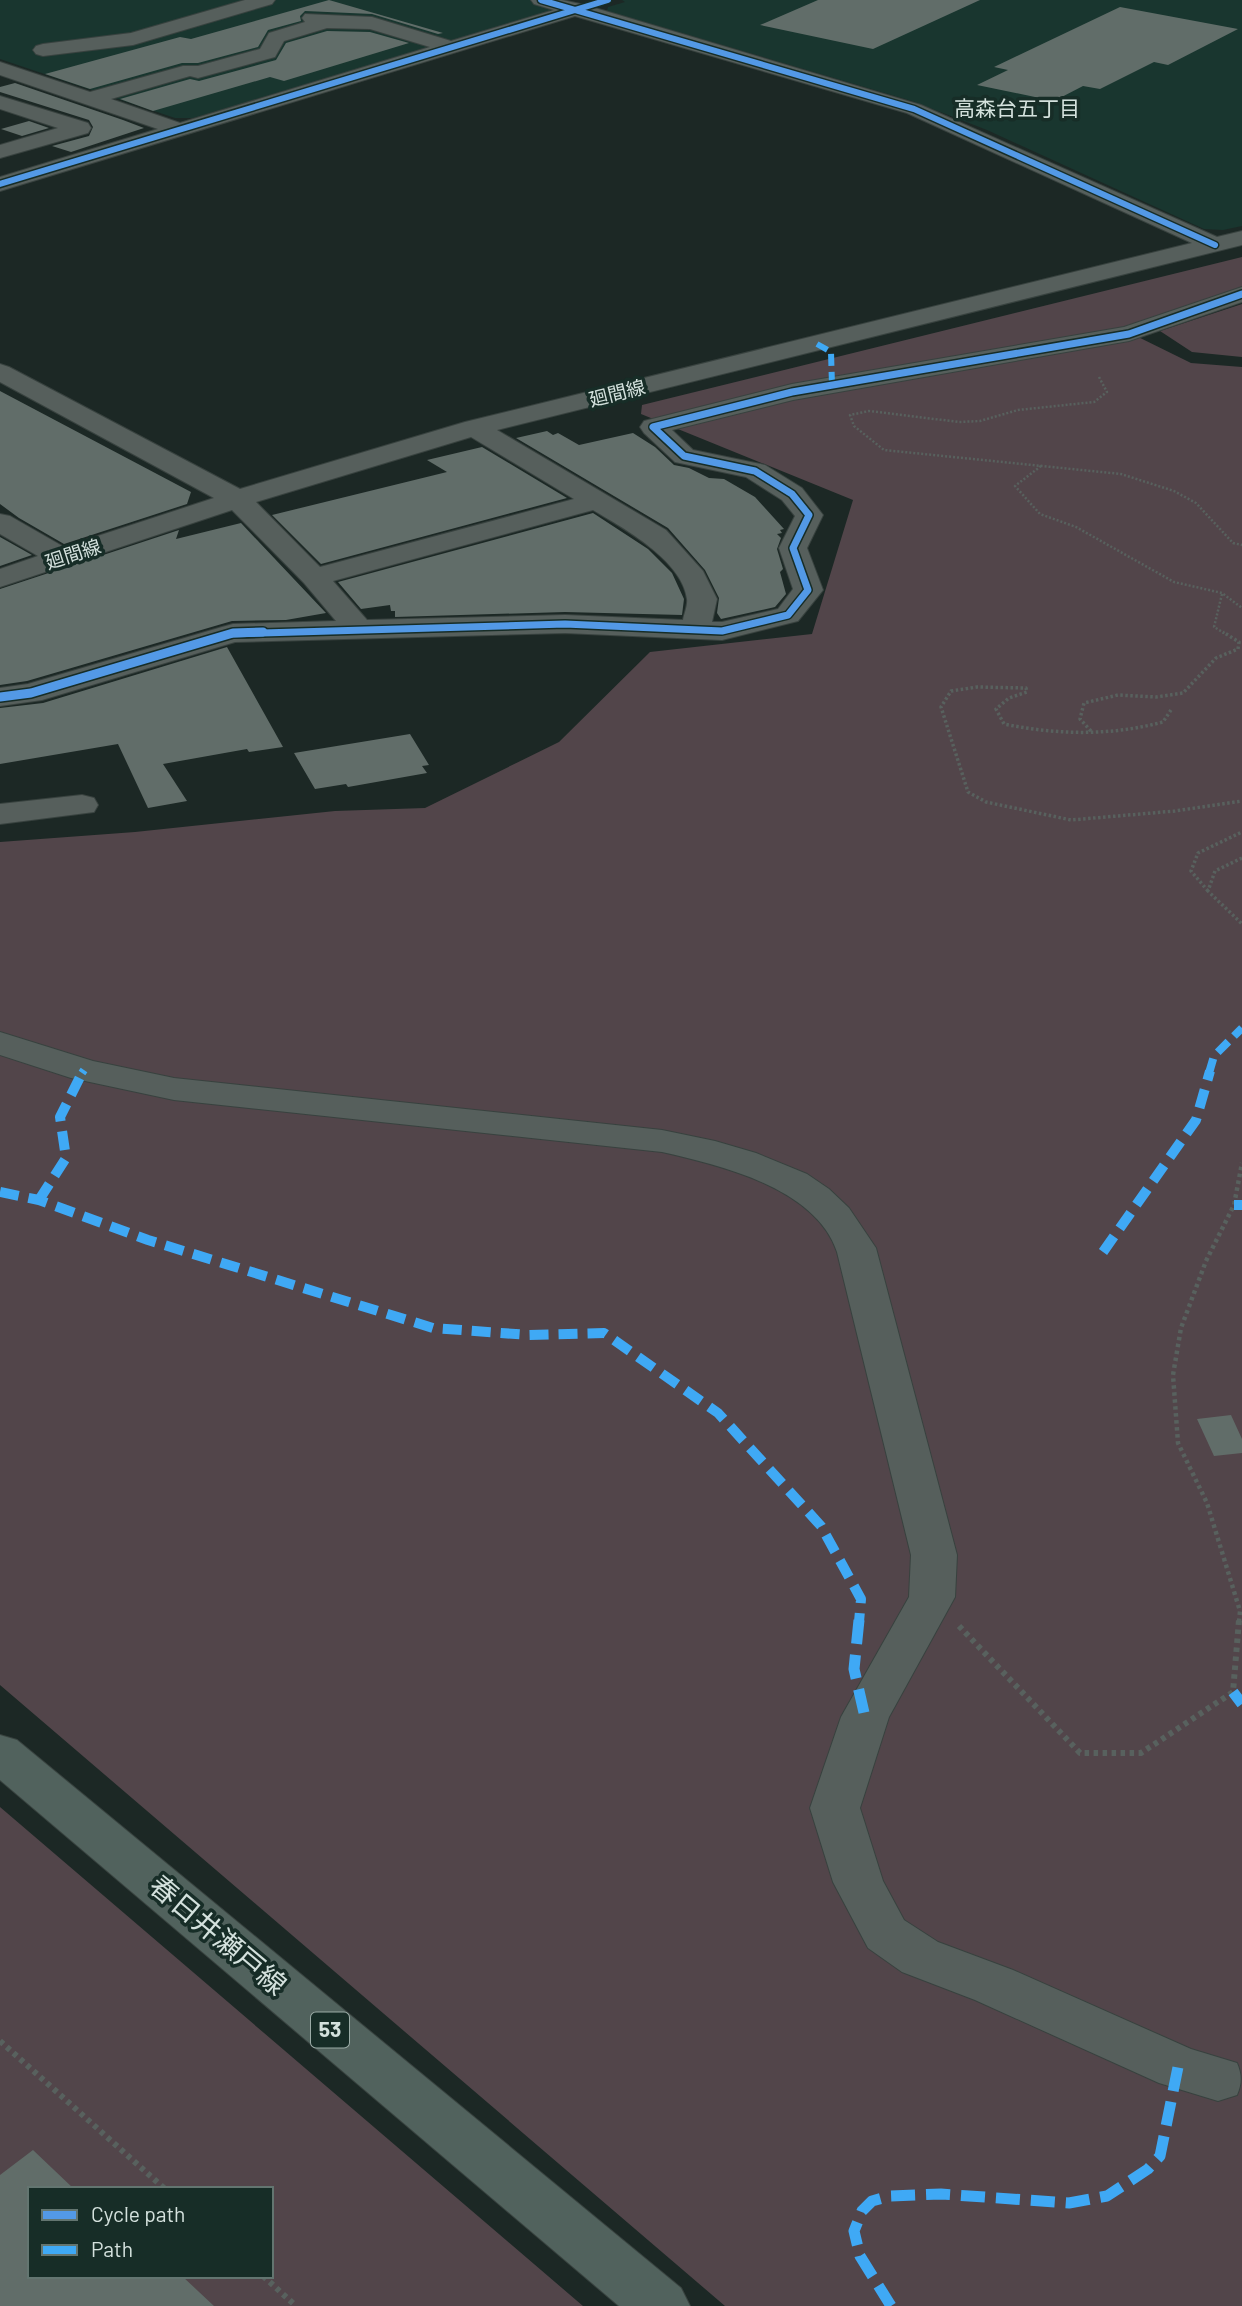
<svg xmlns="http://www.w3.org/2000/svg" width="1242" height="2306" viewBox="0 0 1242 2306" font-family="Barlow,'Noto Sans JP',sans-serif">
<rect width="100%" height="100%" fill="#1c2825"/>
<path fill="#19362f" d="M 0,0 L 530,0 L 552,6 L 555,10 L 193,118 L 175,118 L 0,59 Z
M 622,0 L 1242,0 L 1242,226 L 1223,230 L 1204,229 L 987,130 L 912,101 L 607,11 L 608,7 L 625,2 Z"/>
<path fill="#52454a" fill-rule="evenodd" d="M 1242,257 L 1242,287 L 1124,330 L 1191,363 L 1242,367 L 1242,2306 L 725,2306 L 0,1685 L 0,842 L 135,832 L 335,811 L 425,808 L 559,742 L 650,652 L 812,634 L 853,500 L 641,414 L 642,405 Z
M 1242,304 L 1242,357 L 1192,352 L 1160,331 Z
M 0,1807 L 583,2306 L 0,2306 ZM 30,2189 L 271,2189 L 271,2276 L 30,2276 Z"/>
<path fill="#616d69" d="M 329,0 L 443,33 L 438,34 L 372,14 L 305,11 L 300,16 L 301,21 L 268,30 L 258,47 L 198,63 L 182,63 L 90,89 L 45,74 L 180,37 L 191,39 Z
M 818,0 L 980,0 L 873,49 L 760,25 Z
M 1120,7 L 1238,29 L 1168,65 L 1154,62 L 1100,89 L 1083,86 L 1054,101 L 977,85 L 1008,70 L 994,67 Z
M 327,31 L 370,32 L 409,43 L 284,81 L 270,77 L 153,111 L 120,99 L 190,79 L 199,81 L 276,60 L 286,43 Z
M 15,83 L 123,120 L 144,128 L 71,152 L 52,146 L 89,136 L 93,127 L 89,120 L 0,92 L 0,87 Z
M 29,121 L 49,128 L 22,136 L 1,129 Z
M 0,391 L 191,492 L 187,504 L 64,544 L 19,518 L 0,504 Z
M 547,431 L 553,435 L 558,433 L 579,445 L 633,433 L 655,447 L 674,465 L 689,468 L 709,478 L 724,479 L 755,497 L 784,529 L 780,530 L 782,533 L 777,534 L 781,538 L 777,549 L 783,569 L 780,572 L 786,594 L 775,607 L 721,619 L 717,613 L 719,598 L 705,570 L 668,528 L 516,438 Z
M 482,447 L 567,498 L 321,564 L 272,515 L 447,472 L 427,460 Z
M 593,513 L 648,549 L 672,573 L 684,599 L 682,615 L 565,612 L 395,617 L 395,611 L 391,611 L 390,605 L 361,609 L 338,582 Z
M 241,523 L 326,613 L 286,620 L 232,621 L 27,681 L 0,685 L 0,589 L 179,530 L 176,539 Z
M 0,537 L 32,555 L 0,566 Z
M 227,647 L 283,747 L 249,752 L 247,749 L 163,764 L 187,801 L 148,808 L 118,744 L 0,764 L 0,708 L 43,703 Z
M 410,734 L 429,765 L 422,766 L 427,773 L 348,787 L 346,784 L 315,789 L 294,753 Z
M 1231,1415 L 1242,1439 L 1242,1453 L 1214,1456 L 1197,1419 Z
M 33,2150 L 74,2189 L 30,2189 L 30,2276 L 182,2276 L 214,2306 L 0,2306 L 0,2175 Z"/>
<g fill="none" stroke-linecap="round" stroke-linejoin="round">
<defs>
<path id="minor" d="M 245,0 L 275,0 L 272,4 L 133,45 L 43,56 L 36,54 L 33,50 L 36,46 L 43,44 L 131,33 Z
M 531,0 L 562,0 L 585,5 L 921,105 L 1217,237 L 1242,231 L 1242,245 L 497,430 L 666,530 L 703,571 L 717,599 L 712,622 L 722,622 L 778,609 L 793,589 L 779,548 L 795,516 L 782,500 L 746,477 L 675,462 L 644,433 L 640,427 L 644,421 L 792,384 L 1124,327 L 1242,287 L 1242,302 L 1129,341 L 793,400 L 672,430 L 693,450 L 765,465 L 802,488 L 823,515 L 807,548 L 823,590 L 798,621 L 722,640 L 565,633 L 235,642 L 42,700 L 0,706 L 0,688 L 28,684 L 222,627 L 233,624 L 336,621 L 304,583 L 232,510 L 0,587 L 0,569 L 38,556 L 0,534 L 0,514 L 10,516 L 64,547 L 214,498 L 0,382 L 0,364 L 9,367 L 240,489 L 465,422 L 1192,243 L 907,113 L 575,16 L 0,191 L 0,177 L 158,129 L 0,75 L 0,62 L 90,92 L 183,66 L 198,66 L 260,49 L 269,33 L 305,22 L 302,18 L 305,14 L 372,17 L 451,41 L 554,10 L 534,4 ZM 327,28 L 370,29 L 430,47 L 180,123 L 111,99 L 190,76 L 198,78 L 275,57 L 284,41 ZM 471,437 L 574,499 L 320,567 L 256,502 ZM 593,510 C 623,528 682,560 687,599 C 688,605 684,614 683,620 L 565,615 L 367,620 L 333,581 Z
M 0,96 L 88,123 L 91,128 L 88,133 L 0,158 L 0,145 L 58,128 L 0,109 Z
M 82,795 L 94,798 L 98,805 L 94,812 L 0,824 L 0,804 Z
M 0,1032 L 93,1061 L 174,1078 L 662,1130 L 715,1141 L 756,1153 L 807,1174 L 829,1189 L 849,1208 L 876,1248 L 957,1555 L 955,1597 L 889,1717 L 860,1808 L 883,1881 L 904,1920 L 938,1942 L 1013,1970 L 1191,2049 L 1237,2063 C 1242,2075 1242,2083 1237,2095 L 1218,2101 L 1159,2083 L 975,2000 L 902,1972 L 868,1948 L 833,1882 L 810,1808 L 841,1717 L 909,1597 L 911,1555 L 837,1252 C 816,1188 720,1165 662,1152 L 174,1100 L 71,1078 L 0,1055 Z"/>
<path id="major" d="M 0,1735 L 17,1740 L 681,2288 L 690,2306 L 619,2306 L 0,1780 Z"/>
</defs>
<use href="#minor" stroke="#38423f" stroke-width="2"/>
<use href="#major" stroke="#38423f" stroke-width="2"/>
<path stroke="#58615e" stroke-width="2.5" stroke-dasharray="2 2" stroke-linecap="butt" d="M 1099,377 L 1107,392 L 1094,402 L 1018,410 L 980,421 L 959,422 L 869,411 L 850,415 L 854,426 L 884,450 L 1121,474 L 1174,491 L 1196,503 L 1233,543 L 1242,545
M 1041,466 L 1015,486 L 1040,514 L 1076,527 L 1174,582 L 1222,593 L 1242,608
M 1222,594 L 1214,627 L 1226,634"/>
<path stroke="#58615e" stroke-width="3.5" stroke-dasharray="2.5 2.5" stroke-linecap="butt" d="M 1171,710 L 1163,722 C 1110,736 1058,735 1004,724 L 996,709 L 1009,698 L 1027,692 L 1026,688 L 977,687 L 951,691 L 941,707 L 968,792 L 986,802 L 1071,820 L 1175,811 L 1242,801
M 1091,731 L 1080,719 L 1084,703 L 1118,695 L 1156,697 L 1183,693 L 1216,658 L 1238,649 L 1239,642 L 1223,632
M 1242,858 L 1215,871 L 1208,891 L 1242,924
M 1208,891 L 1191,871 L 1198,853 L 1242,832"/>
<path stroke="#58615e" stroke-width="4.5" stroke-dasharray="3.5 3.5" stroke-linecap="butt" d="M 1239,1622 L 1240,1611 L 1207,1503 L 1178,1443 L 1173,1375 L 1181,1328 L 1206,1261 L 1234,1205 L 1242,1163"/>
<path stroke="#58615e" stroke-width="6" stroke-dasharray="4.5 4.5" stroke-linecap="butt" d="M 959,1626 L 1080,1753 L 1141,1753 L 1233,1692 L 1239,1620
M 0,2041 L 165,2189
M 263,2276 L 296,2306"/>
<use href="#minor" fill="#565f5c" fill-rule="evenodd"/>
<use href="#major" fill="#51625d" fill-rule="evenodd"/>
<path stroke="#3fa9f5" stroke-width="6" stroke-dasharray="12 6" stroke-linecap="butt" d="M 817,344 L 831,352 L 832,385"/>
<path stroke="#3fa9f5" stroke-width="8" stroke-dasharray="15 8" stroke-linecap="butt" d="M 82,1073 L 84,1070
M 1209,1073 L 1214,1056 L 1242,1028"/>
<path stroke="#3fa9f5" stroke-width="10" stroke-dasharray="19 10" stroke-linecap="butt" d="M 0,1192 L 39,1200 L 148,1240 L 433,1328 L 529,1335 L 604,1333 L 718,1413 L 821,1526 L 861,1599 L 859,1622
M 39,1200 L 66,1158 L 60,1117 L 83,1071
M 1234,1205 L 1242,1205
M 1103,1252 L 1196,1120 L 1210,1071"/>
<path stroke="#3fa9f5" stroke-width="11" stroke-dasharray="24 11" stroke-linecap="butt" d="M 859,1620 L 854,1669 L 865,1717
M 1233,1692 L 1242,1704
M 891,2306 L 860,2256 L 854,2231 L 862,2211 L 872,2201 L 890,2196 L 941,2194 L 1069,2203 L 1107,2196 L 1148,2169 L 1160,2156 L 1178,2067"/>
<defs>
<path id="cycleway-far2" d="M 541,0 L 914,109 L 1215,245
M 0,184 L 608,0"/>
<path id="cycleway-far1" d="M 230,634 L 565,624 L 722,631 L 788,615 L 808,590 L 793,548 L 809,515 L 792,494 L 755,471 L 684,456 L 653,427 L 792,392 L 1129,334 L 1242,294"/>
<path id="cycleway" d="M 0,697 L 31,693 L 233,633 L 263,632"/>
</defs>
<use href="#cycleway-far2" stroke="#172d27" stroke-width="9"/>
<use href="#cycleway-far1" stroke="#172d27" stroke-width="10"/>
<use href="#cycleway" stroke="#172d27" stroke-width="12"/>
<use href="#cycleway-far2" stroke="#5399e6" stroke-width="6"/>
<use href="#cycleway-far1" stroke="#5399e6" stroke-width="7"/>
<use href="#cycleway" stroke="#5399e6" stroke-width="9"/>
</g>
<g text-anchor="middle" stroke-width="7" stroke-linejoin="round" paint-order="stroke">
<g font-size="19" fill="#d4e1dd" stroke="#172d27">
<text transform="translate(617 393) rotate(-14)" y="7">廻間線</text>
<text transform="translate(73 554) rotate(-18)" y="7">廻間線</text>
</g>
<g font-size="21" fill="#d4e1dd" stroke="#172d27">
<text x="1017" y="116">高森台五丁目</text>
</g>
<rect fill="#172d27" stroke="#9baba6" stroke-width="2" x="311" y="2012.5" width="38" height="35" rx="5"/>
<g font-size="21" font-weight="bold" fill="#d4e1dd">
<text x="330" y="2037">53</text>
</g>
<g font-size="28" fill="#d4e1dd" stroke="#172d27">
<text transform="translate(218 1935) rotate(40)" y="10">春日井瀬戸線</text>
</g>
</g>
<rect x="28" y="2187" width="245" height="91" fill="#172d27" stroke="#637570" stroke-width="2"/>
<rect x="42" y="2210" width="35" height="10" fill="#5399e6" stroke="#637570" stroke-width="2"/>
<text x="91" y="2222" font-size="21" fill="#d4e1dd">Cycle path</text>
<rect x="42" y="2245" width="35" height="10" fill="#3fa9f5" stroke="#637570" stroke-width="2"/>
<text x="91" y="2257" font-size="21" fill="#d4e1dd">Path</text>
</svg>
